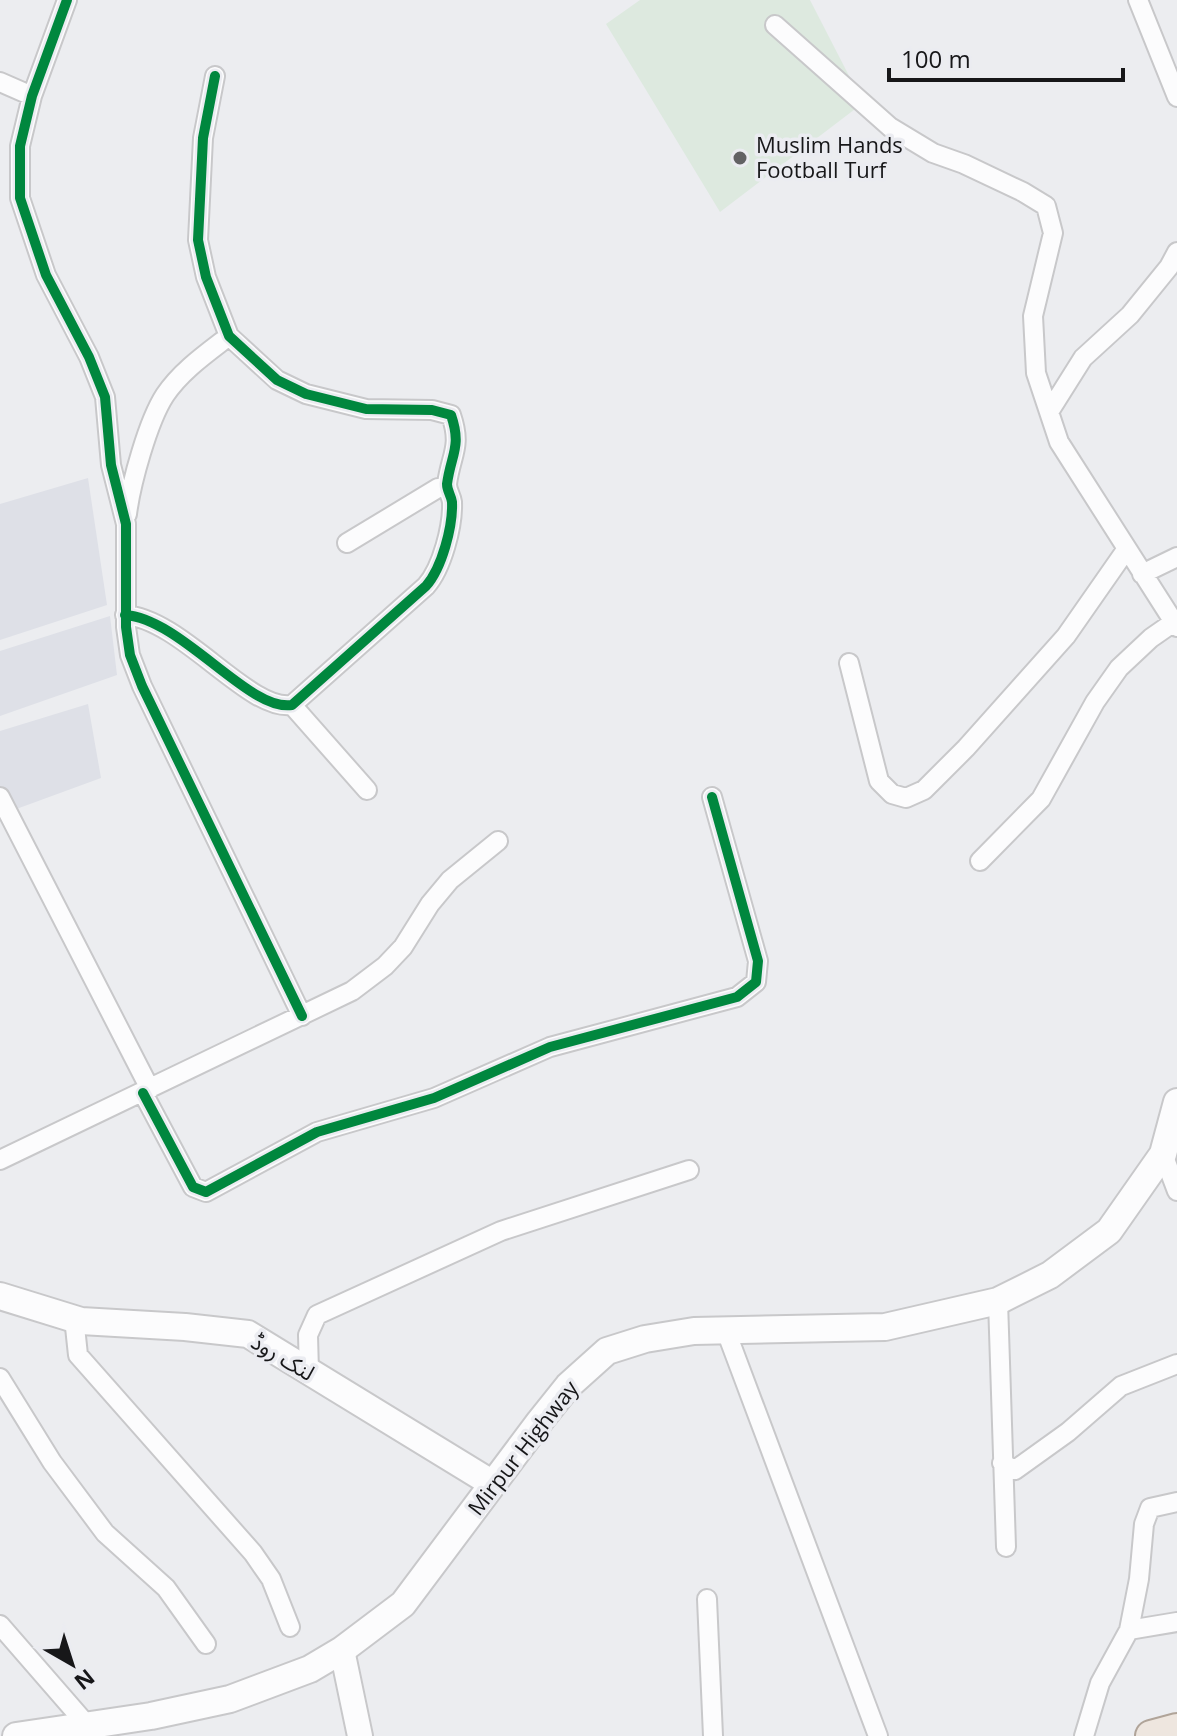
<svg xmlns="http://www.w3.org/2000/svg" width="1177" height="1736" viewBox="0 0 1177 1736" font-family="'Open Sans','Noto Sans Arabic',sans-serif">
<rect width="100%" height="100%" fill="#ecedf0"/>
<path fill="#dee0e7" d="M 88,478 L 107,605 L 0,640 L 0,504 Z
M 110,616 L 117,675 L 0,716 L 0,651 Z
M 88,704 L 101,778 L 0,815 L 0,731 Z"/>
<path fill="#dde9df" d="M 640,0 L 810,0 L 863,103 L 720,212 L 606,24 Z"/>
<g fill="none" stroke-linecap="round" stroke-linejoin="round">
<defs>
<path id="minor" d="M 67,0 L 32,96 L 20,146 L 20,198 L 46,275 L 89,357 L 105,397 L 111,465 L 126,524 L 126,627 L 130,655 L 142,686 L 302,1016
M 1138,0 L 1177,97
M 775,25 L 890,127 L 933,153 L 964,164 L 1023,192 L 1046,206 L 1053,233 L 1033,316 L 1036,373 L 1059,442 L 1177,627
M 0,82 L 32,96
M 1049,412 L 1083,358 L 1130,315 L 1169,267 L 1177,252
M 127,514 C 131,483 148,421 165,395 C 181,371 207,353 229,336
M 347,543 L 438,488 L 447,488
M 1142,574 L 1177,557
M 125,615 C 182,619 249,712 292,705 L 426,586 C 442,568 453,526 452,502 C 451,495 447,491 447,484 C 451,454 462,447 451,415 L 432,410 L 366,409 L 306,394 L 277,380 L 229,336 L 206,277 L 198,240 L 203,138 L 215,76
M 849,663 L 879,781 L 892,794 L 906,798 L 924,790 L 966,748 L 1066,636 L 1126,550
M 292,705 L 367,790
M 0,797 L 150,1089
M 980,861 L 1041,799 L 1095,702 L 1119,668 L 1151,638 L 1174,622
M 143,1093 L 193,1187 L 206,1192 L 317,1132 L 434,1098 L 550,1047 L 737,997 L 756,982 L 758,961 L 712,797
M 1163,1154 L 1177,1191
M 0,1160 L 352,991 L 385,966 L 403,947 L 430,904 L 450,880 L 498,841
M 998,1301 L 1006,1547
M 81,1321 L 75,1327 L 78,1355 L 253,1553 L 271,1579 L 290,1627
M 726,1331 L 878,1736
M 309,1372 L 308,1335 L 317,1315 L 501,1231 L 689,1170
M 0,1378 L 52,1462 L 105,1533 L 166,1588 L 206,1644
M 1002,1463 L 1015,1470 L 1068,1432 L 1121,1386 L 1177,1364
M 707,1599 L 713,1736
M 0,1625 L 87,1725
M 1129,1630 L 1177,1622
M 1084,1736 L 1100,1683 L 1129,1630 L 1139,1579 L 1144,1524 L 1150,1508 L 1177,1502"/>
<path id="tertiary" d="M 342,1650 L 360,1736"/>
<path id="secondary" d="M 0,1296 L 81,1321 L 185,1327 L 248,1334 L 493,1484
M 16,1736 L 151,1716 L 230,1699 L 310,1669 L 342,1650 L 403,1604 L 540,1421 L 568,1386 L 607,1351 L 645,1339 L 694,1331 L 885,1327 L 998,1301 L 1050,1275 L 1109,1231 L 1163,1154 L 1177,1102"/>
<path id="primary" d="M 1151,1736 L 1177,1729"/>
</defs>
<use href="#minor" stroke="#c8c8ca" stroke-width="22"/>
<use href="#tertiary" stroke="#c8c8ca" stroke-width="28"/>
<use href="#secondary" stroke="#c8c8ca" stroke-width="30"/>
<use href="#primary" stroke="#b0a499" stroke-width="34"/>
<use href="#minor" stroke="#fcfcfd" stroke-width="18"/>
<use href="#tertiary" stroke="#fcfcfd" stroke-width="24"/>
<use href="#secondary" stroke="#fcfcfd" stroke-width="26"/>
<use href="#primary" stroke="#eee6df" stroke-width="30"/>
<defs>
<path id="cycleway" d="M 67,0 L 32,96 L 20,146 L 20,198 L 46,275 L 89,357 L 105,397 L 111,465 L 126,524 L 126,627 L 130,655 L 142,686 L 302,1016
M 125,615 C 182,619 249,712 292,705 L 426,586 C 442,568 453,526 452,502 C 451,495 447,491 447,484 C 451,454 462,447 451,415 L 432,410 L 366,409 L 306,394 L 277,380 L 229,336 L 206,277 L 198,240 L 203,138 L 215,76
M 143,1093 L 193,1187 L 206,1192 L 317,1132 L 434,1098 L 550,1047 L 737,997 L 756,982 L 758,961 L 712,797"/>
</defs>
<use href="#cycleway" stroke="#ebecf1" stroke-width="15"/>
<use href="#cycleway" stroke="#00873e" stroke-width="10"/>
</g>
<circle fill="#626264" stroke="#ebecf1" stroke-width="3" cx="740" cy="158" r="8"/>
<g text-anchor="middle" stroke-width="7" stroke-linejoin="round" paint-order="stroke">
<g font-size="22" fill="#171719" stroke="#ebecf1" text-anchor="start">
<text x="756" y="153">Muslim Hands<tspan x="756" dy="25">Football Turf</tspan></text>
</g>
<g font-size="22" fill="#171719" stroke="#ebecf1">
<text transform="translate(283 1357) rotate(31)" y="8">لنک روڈ</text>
<text transform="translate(523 1448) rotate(-52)" y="8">Mirpur Highway</text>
</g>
</g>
<g transform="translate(72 1664) rotate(141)" stroke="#ebecf1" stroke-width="6" paint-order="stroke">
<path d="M0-6L14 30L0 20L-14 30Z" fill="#171719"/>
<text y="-12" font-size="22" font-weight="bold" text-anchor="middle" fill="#171719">N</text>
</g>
<path d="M889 68v12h234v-12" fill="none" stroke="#171719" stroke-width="4"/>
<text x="901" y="68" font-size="24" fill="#171719" stroke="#ebecf1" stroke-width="6" paint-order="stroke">100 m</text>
</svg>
